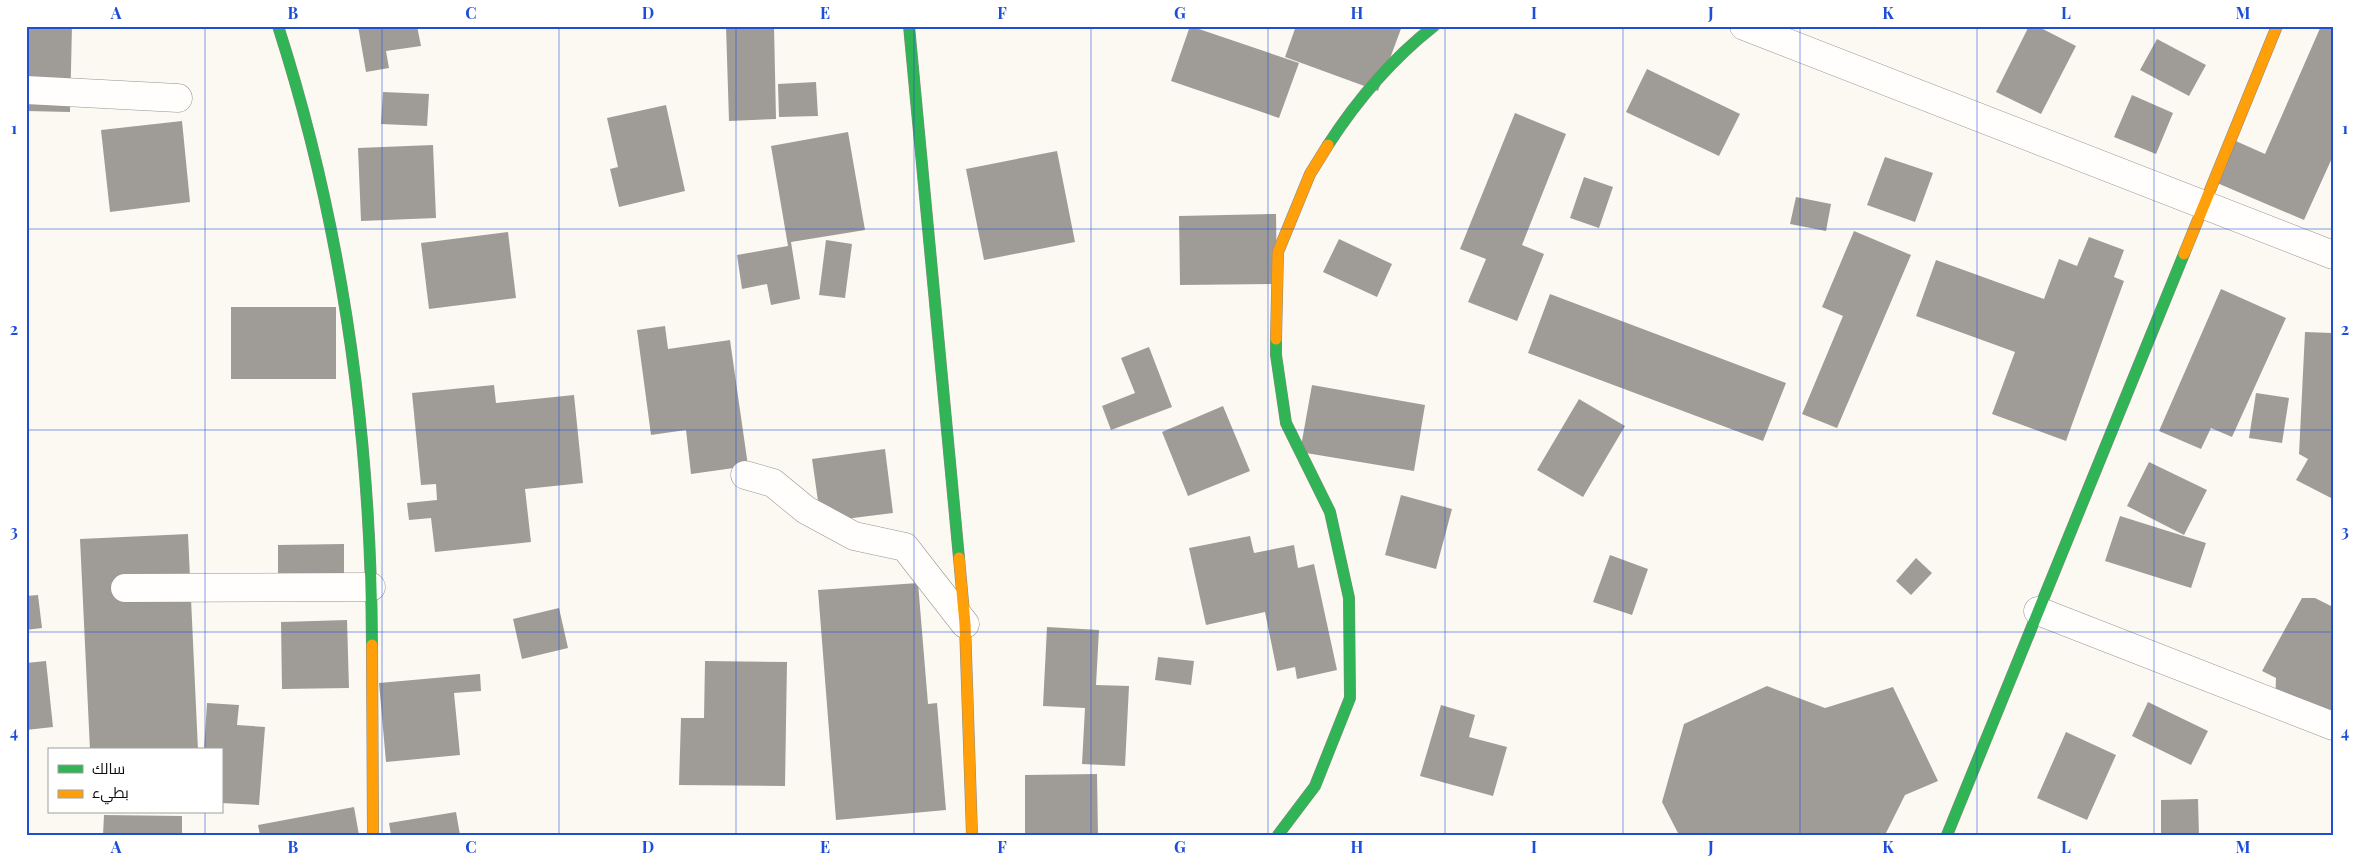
<svg xmlns="http://www.w3.org/2000/svg" width="2359" height="861" viewBox="0 0 2359 861" font-family="'Playfair Display',Cairo,serif">
<rect width="100%" height="100%" fill="#fcf9f2"/>
<path fill="#9f9c98" d="M 26,26 L 72,26 L 70,112 L 26,111 Z
M 358,26 L 417,26 L 421,46 L 386,51 L 389,68 L 366,72 Z
M 726,26 L 774,26 L 776,119 L 729,121 Z
M 1190,26 L 1299,63 L 1279,118 L 1171,81 Z
M 1296,26 L 1402,26 L 1378,91 L 1285,57 Z
M 2029,26 L 2037,26 L 2076,46 L 2041,114 L 1996,92 Z
M 2321,26 L 2333,26 L 2333,156 L 2304,220 L 2210,180 L 2229,138 L 2265,154 Z
M 2157,39 L 2206,65 L 2189,96 L 2140,70 Z
M 1647,69 L 1740,114 L 1719,156 L 1626,112 Z
M 816,82 L 818,116 L 779,117 L 778,84 Z
M 383,92 L 429,94 L 427,126 L 381,124 Z
M 2132,95 L 2173,113 L 2156,154 L 2114,137 Z
M 666,105 L 685,191 L 619,207 L 610,169 L 618,167 L 607,118 Z
M 1515,113 L 1566,134 L 1522,245 L 1544,254 L 1517,321 L 1468,302 L 1486,259 L 1460,249 Z
M 182,121 L 190,202 L 110,212 L 101,130 Z
M 848,132 L 865,230 L 791,242 L 800,299 L 771,305 L 767,284 L 742,289 L 737,255 L 788,246 L 771,146 Z
M 433,145 L 436,218 L 361,221 L 358,148 Z
M 1057,151 L 1075,242 L 984,260 L 966,169 Z
M 1885,157 L 1933,173 L 1915,222 L 1867,205 Z
M 1584,177 L 1613,187 L 1599,228 L 1570,218 Z
M 1796,197 L 1831,204 L 1826,231 L 1790,224 Z
M 1276,214 L 1277,284 L 1180,285 L 1179,216 Z
M 1854,231 L 1911,255 L 1837,428 L 1802,414 L 1843,316 L 1822,307 Z
M 508,232 L 516,298 L 429,309 L 421,243 Z
M 2089,237 L 2124,250 L 2114,277 L 2124,281 L 2066,441 L 1992,414 L 2015,352 L 1916,316 L 1936,260 L 2044,299 L 2059,259 L 2077,266 Z
M 1339,239 L 1392,264 L 1377,297 L 1323,272 Z
M 826,240 L 852,244 L 845,298 L 819,295 Z
M 2221,289 L 2286,318 L 2232,437 L 2211,428 L 2201,449 L 2159,431 Z
M 1550,294 L 1786,383 L 1763,441 L 1528,353 Z
M 231,307 L 336,307 L 336,379 L 231,379 Z
M 665,326 L 668,349 L 730,340 L 748,466 L 691,474 L 686,430 L 651,435 L 637,330 Z
M 2305,332 L 2333,333 L 2333,499 L 2296,480 L 2308,459 L 2299,454 Z
M 1149,347 L 1172,407 L 1111,430 L 1102,406 L 1135,393 L 1121,358 Z
M 494,385 L 496,403 L 574,395 L 583,483 L 525,489 L 531,542 L 435,552 L 431,518 L 409,520 L 407,503 L 437,500 L 436,484 L 421,485 L 412,393 Z
M 1312,385 L 1425,405 L 1414,471 L 1300,452 Z
M 2256,393 L 2289,398 L 2282,443 L 2249,438 Z
M 1579,399 L 1625,426 L 1583,497 L 1537,470 Z
M 1223,406 L 1250,471 L 1188,496 L 1162,432 Z
M 885,449 L 893,513 L 821,522 L 812,459 Z
M 2149,462 L 2207,490 L 2184,535 L 2127,506 Z
M 1401,495 L 1452,509 L 1436,569 L 1385,555 Z
M 2120,516 L 2206,543 L 2191,588 L 2105,561 Z
M 188,534 L 198,750 L 90,750 L 80,539 Z
M 1250,536 L 1254,553 L 1294,545 L 1298,568 L 1314,564 L 1337,670 L 1297,679 L 1295,667 L 1277,671 L 1265,612 L 1206,625 L 1189,548 Z
M 344,544 L 344,592 L 278,593 L 278,545 Z
M 1610,555 L 1648,569 L 1632,615 L 1593,602 Z
M 1916,558 L 1932,573 L 1911,595 L 1896,581 Z
M 918,583 L 928,704 L 937,703 L 946,810 L 836,820 L 818,590 Z
M 38,595 L 42,628 L 26,630 L 26,596 Z
M 2302,598 L 2315,598 L 2333,607 L 2333,735 L 2275,704 L 2276,678 L 2262,671 Z
M 559,608 L 568,648 L 522,659 L 513,619 Z
M 347,620 L 349,688 L 282,689 L 281,622 Z
M 1047,627 L 1099,630 L 1096,685 L 1129,686 L 1125,766 L 1082,764 L 1085,708 L 1043,706 Z
M 1158,657 L 1194,661 L 1191,685 L 1155,680 Z
M 46,661 L 53,727 L 26,730 L 26,663 Z
M 705,661 L 787,662 L 785,786 L 679,785 L 681,718 L 704,718 Z
M 480,674 L 481,691 L 454,693 L 460,755 L 386,762 L 379,683 Z
M 1767,686 L 1825,708 L 1893,687 L 1938,781 L 1905,795 L 1885,835 L 1679,835 L 1662,802 L 1684,724 Z
M 2148,702 L 2208,731 L 2191,765 L 2132,736 Z
M 207,703 L 239,705 L 237,725 L 265,727 L 259,805 L 221,803 L 221,750 L 204,750 Z
M 1441,705 L 1475,715 L 1469,737 L 1507,747 L 1493,796 L 1420,776 Z
M 2066,732 L 2116,755 L 2087,820 L 2037,798 Z
M 1097,774 L 1098,835 L 1025,835 L 1025,775 Z
M 2198,799 L 2199,835 L 2161,835 L 2161,800 Z
M 354,807 L 359,835 L 260,835 L 258,825 Z
M 456,812 L 460,835 L 391,835 L 389,823 Z
M 104,815 L 182,816 L 182,835 L 103,835 Z"/>
<g fill="none" stroke-linecap="round" stroke-linejoin="round">
<defs>
<path id="street" d="M 1744,26 L 2333,255
M 26,90 L 178,98
M 745,475 L 773,483 L 806,510 L 854,536 L 905,547 L 965,624
M 125,588 L 371,587
M 2038,611 L 2333,726"/>
<path id="fast" d="M 278,26 C 342,225 371,436 372,645
M 909,26 L 959,558
M 1328,145 C 1357,100 1392,59 1434,26
M 1276,339 L 1276,355 L 1286,423 L 1330,512 L 1349,598 L 1350,698 L 1315,786 L 1278,835
M 1947,835 L 2184,254"/>
<path id="slow" d="M 2184,254 L 2277,26
M 1276,339 L 1278,252 L 1310,174 L 1328,145
M 959,558 L 965,624 L 972,835
M 372,645 L 373,835"/>
</defs>
<use href="#street" stroke="#959491" stroke-width="29"/>
<use href="#fast" stroke="#8c8a87" stroke-width="12"/>
<use href="#slow" stroke="#8c8a87" stroke-width="12"/>
<use href="#street" stroke="#fffefd" stroke-width="28"/>
<use href="#fast" stroke="#30b455" stroke-width="11"/>
<use href="#slow" stroke="#ff9f0a" stroke-width="11"/>
</g>
<path fill="none" stroke="#1d4ed8" stroke-width="1" stroke-opacity="0.55" d="M 205,26 L 205,750M 382,26 L 382,835M 559,26 L 559,835M 736,26 L 736,835M 914,26 L 914,835M 1091,26 L 1091,835M 1268,26 L 1268,835M 1445,26 L 1445,835M 1623,26 L 1623,835M 1800,26 L 1800,835M 1977,26 L 1977,835M 2154,26 L 2154,835M 26,229 L 2333,229M 26,430 L 2333,430M 26,632 L 2333,632M 205,812 L 205,835"/>
<rect width="2359" height="861" fill="none" stroke="#ffffff" stroke-width="55"/>
<rect x="48" y="748" width="175" height="65" fill="#ffffff" stroke="#9f9f9f"/>
<rect x="58" y="765" width="25" height="8" fill="#30b455" stroke="#9f9f9f"/>
<text x="92" y="774" font-size="15" fill="#0e0e0e">سالك</text>
<rect x="58" y="790" width="25" height="8" fill="#ff9f0a" stroke="#9f9f9f"/>
<text x="92" y="798" font-size="15" fill="#0e0e0e">بطيء</text>
<rect x="28" y="28" width="2304" height="806" fill="none" stroke="#1d4ed8" stroke-width="2"/>
<g font-size="16" text-anchor="middle" font-weight="bold" fill="#1d4ed8">
<text x="116" y="19">A</text>
<text x="293" y="19">B</text>
<text x="471" y="19">C</text>
<text x="648" y="19">D</text>
<text x="825" y="19">E</text>
<text x="1002" y="19">F</text>
<text x="1180" y="19">G</text>
<text x="1357" y="19">H</text>
<text x="1534" y="19">I</text>
<text x="1711" y="19">J</text>
<text x="1888" y="19">K</text>
<text x="2066" y="19">L</text>
<text x="2243" y="19">M</text>
<text x="14" y="134">1</text>
<text x="2345" y="134">1</text>
<text x="14" y="335">2</text>
<text x="2345" y="335">2</text>
<text x="14" y="537">3</text>
<text x="2345" y="537">3</text>
<text x="14" y="738">4</text>
<text x="2345" y="738">4</text>
<text x="116" y="853">A</text>
<text x="293" y="853">B</text>
<text x="471" y="853">C</text>
<text x="648" y="853">D</text>
<text x="825" y="853">E</text>
<text x="1002" y="853">F</text>
<text x="1180" y="853">G</text>
<text x="1357" y="853">H</text>
<text x="1534" y="853">I</text>
<text x="1711" y="853">J</text>
<text x="1888" y="853">K</text>
<text x="2066" y="853">L</text>
<text x="2243" y="853">M</text>
</g>
</svg>
